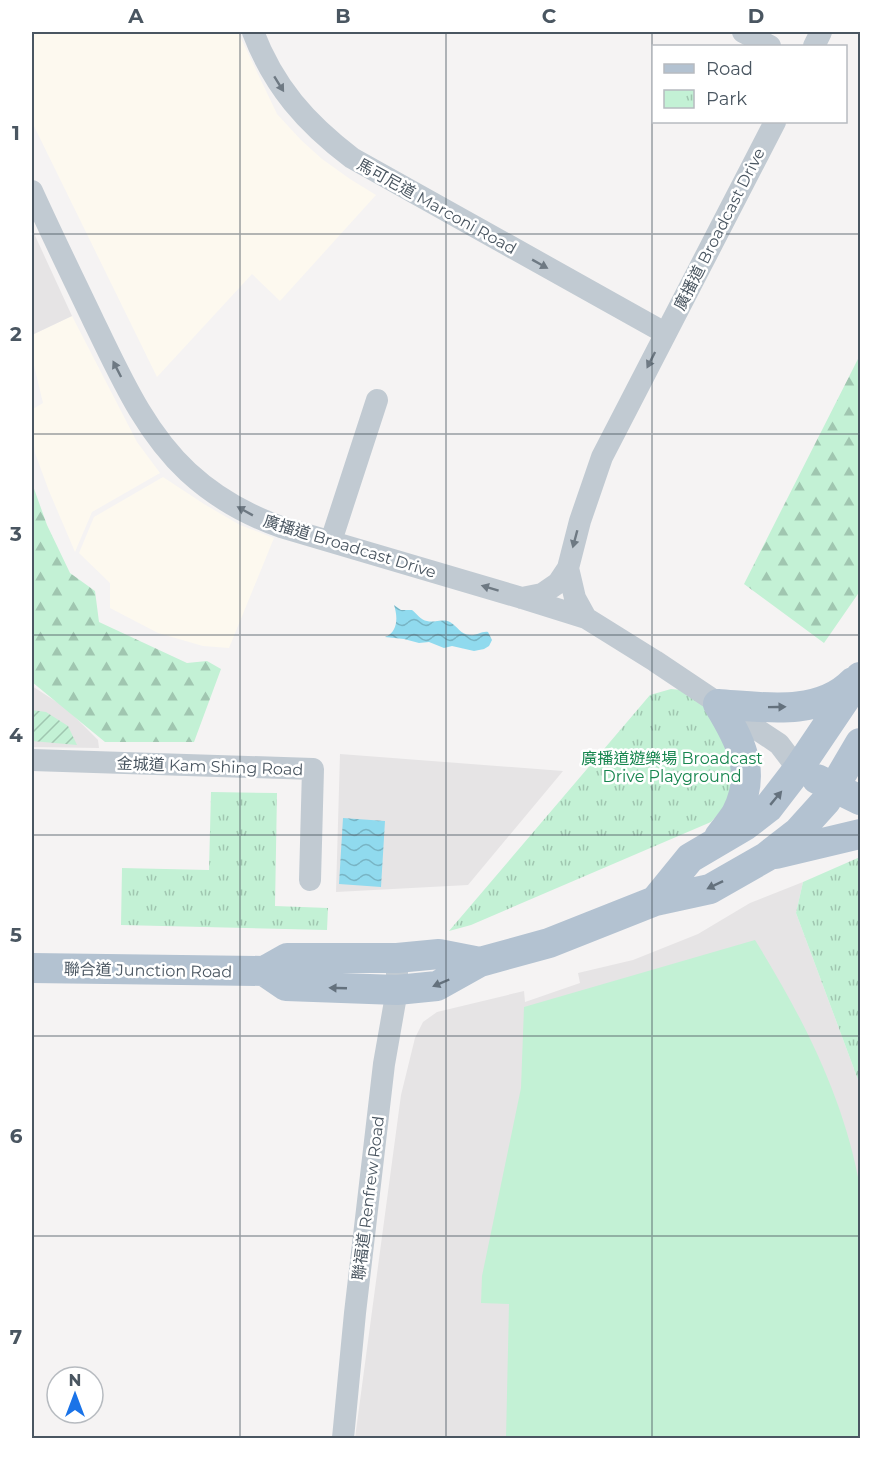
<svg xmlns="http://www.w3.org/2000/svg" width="892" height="1470" viewBox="0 0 892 1470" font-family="Montserrat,'Noto Sans TC',sans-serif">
<defs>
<pattern id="forest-firs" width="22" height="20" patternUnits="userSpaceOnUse" patternTransform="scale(1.5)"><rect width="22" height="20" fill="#c3f1d5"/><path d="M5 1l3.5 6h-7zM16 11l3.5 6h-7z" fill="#a0c6b0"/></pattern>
<pattern id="park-tufts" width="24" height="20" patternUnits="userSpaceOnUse" patternTransform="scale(1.5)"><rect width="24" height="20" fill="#c3f1d5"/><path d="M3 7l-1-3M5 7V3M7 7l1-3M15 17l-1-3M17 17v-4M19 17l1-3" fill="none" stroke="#a0c6b0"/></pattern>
<pattern id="garden-furrows" width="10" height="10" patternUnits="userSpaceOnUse" patternTransform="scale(1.5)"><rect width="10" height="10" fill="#c3f1d5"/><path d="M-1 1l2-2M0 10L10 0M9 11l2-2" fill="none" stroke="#a0c6b0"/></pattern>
<pattern id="water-waves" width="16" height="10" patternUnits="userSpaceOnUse" patternTransform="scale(1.5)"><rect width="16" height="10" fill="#90daee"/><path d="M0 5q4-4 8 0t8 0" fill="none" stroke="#78b4c4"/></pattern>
</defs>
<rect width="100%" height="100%" fill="#f5f3f3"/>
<path fill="#fdf9ef" d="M 32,32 L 238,32 L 277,114 L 301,140 L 322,159 L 350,179 L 376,195 L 280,301 L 252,274 L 157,377 L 32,122 Z
M 72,316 L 137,442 L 160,473 L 92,512 L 75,552 L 49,491 L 35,453 L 32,431 L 33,409 L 43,403 L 32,357 L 32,335 Z
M 163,477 L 204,504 L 240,525 L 274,538 L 229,648 L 203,646 L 158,633 L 110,608 L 110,583 L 79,553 L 94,517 Z"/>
<path fill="#e6e4e5" d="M 32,229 L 72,316 L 32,335 Z
M 32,686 L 66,708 L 98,740 L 99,748 L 32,747 Z
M 340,754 L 563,771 L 468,885 L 336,892 Z
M 803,882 L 796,913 L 860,1085 L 860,1438 L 355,1438 L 401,1095 L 415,1038 L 423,1022 L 437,1012 L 524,991 L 525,1002 L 580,983 L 578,973 L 633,960 L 698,934 L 750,903 Z"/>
<path fill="#c3f1d5" d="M 755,940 C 802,1016 844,1097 860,1187 L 860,1438 L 506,1438 L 509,1304 L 481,1303 L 482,1276 L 521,1088 L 524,1007 Z"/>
<path fill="url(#forest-firs)" d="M 860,355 L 860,591 L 824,643 L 744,584 Z
M 32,483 L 47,525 L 70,573 L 95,591 L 99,622 L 187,663 L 207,661 L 221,669 L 194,742 L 105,742 L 32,682 Z"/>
<path fill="url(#park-tufts)" d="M 671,689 L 682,690 L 703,704 L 729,737 L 737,793 L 711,822 L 471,925 L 449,931 L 650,695 Z
M 211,792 L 277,793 L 275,906 L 328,908 L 327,930 L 121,925 L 122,868 L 209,870 Z
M 860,857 L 860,1085 L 796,913 L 803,882 Z"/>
<path fill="url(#garden-furrows)" d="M 32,710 L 46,712 L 68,726 L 77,745 L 32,741 Z"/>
<path fill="url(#water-waves)" d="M 394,605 L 401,610 L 412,610 C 417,614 421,620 427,621 C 435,623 442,618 450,622 C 457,626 461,635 470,635 C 477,636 481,631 488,632 L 492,640 L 489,646 L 484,649 L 474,651 L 452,646 L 444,648 L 429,642 L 419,643 L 404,639 L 385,637 C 398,632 398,617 394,605 Z
M 343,818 L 385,821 L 381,887 L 339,884 Z"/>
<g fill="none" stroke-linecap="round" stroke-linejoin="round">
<path stroke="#c1cad2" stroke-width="22" d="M 253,32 C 274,87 306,123 352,158 L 665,333
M 743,32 L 770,46
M 814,46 L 821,32
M 32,191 C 52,235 73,278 94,322 C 120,375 144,431 188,472 C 214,496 247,515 281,527 L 522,598 L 586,618 L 655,661 L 779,744 L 798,769
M 331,541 L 377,400
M 568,568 L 575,598 L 586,618
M 522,598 L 542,594 L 558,583 L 568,568 L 580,521 L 602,457 L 775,122
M 32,760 L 313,769 L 310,880
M 343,1438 L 355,1313 L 384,1064 L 397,990 L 397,958"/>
<path stroke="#b3c2d1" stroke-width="30" d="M 718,704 C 740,740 758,772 736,814 C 731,822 724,830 719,837
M 718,704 C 762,707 819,717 853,682
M 817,779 L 860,800
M 776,854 L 860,834
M 655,901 L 690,858 L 746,825 L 768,808 L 798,769 L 860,677
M 32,968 L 264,971 L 287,958 L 397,958 L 439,954 L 480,962
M 264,971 L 286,986 L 397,990 L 437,986 L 480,962 L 549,943 L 655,901 L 710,889 L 766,857 L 798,832 L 826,801 L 860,743"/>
</g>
<defs><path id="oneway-solid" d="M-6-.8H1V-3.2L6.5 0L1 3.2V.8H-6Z" transform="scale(1.5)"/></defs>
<g fill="#6e7983">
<use href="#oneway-solid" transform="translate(279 84) rotate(58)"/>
<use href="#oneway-solid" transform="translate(540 264) rotate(29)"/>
<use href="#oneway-solid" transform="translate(651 360) rotate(117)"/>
<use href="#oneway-solid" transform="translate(117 369) rotate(-117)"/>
<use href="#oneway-solid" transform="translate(245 511) rotate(-151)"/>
<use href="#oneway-solid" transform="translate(575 539) rotate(105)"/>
<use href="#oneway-solid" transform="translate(490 588) rotate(-163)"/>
</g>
<g fill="#64717d">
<use href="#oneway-solid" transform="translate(777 707) rotate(-1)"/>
<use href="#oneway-solid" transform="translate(776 798) rotate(-50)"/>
<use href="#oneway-solid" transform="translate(715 885) rotate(154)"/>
<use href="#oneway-solid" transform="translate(441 983) rotate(157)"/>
<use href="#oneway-solid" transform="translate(338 988) rotate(-178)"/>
</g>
<path fill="none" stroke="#4a5661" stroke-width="1.5" stroke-opacity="0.55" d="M 240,32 L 240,1438M 446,32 L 446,1438M 652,32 L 652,1438M 32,234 L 860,234M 32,434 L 860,434M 32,635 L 860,635M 32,835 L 860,835M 32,1036 L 860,1036M 32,1236 L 860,1236"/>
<g text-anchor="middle" stroke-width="5" stroke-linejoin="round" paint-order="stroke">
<g font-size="16" fill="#4a5661" stroke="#fff">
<text transform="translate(437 206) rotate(29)" y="6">馬可尼道 Marconi Road</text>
<text transform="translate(719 229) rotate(-63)" y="6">廣播道 Broadcast Drive</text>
<text transform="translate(350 546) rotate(17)" y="6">廣播道 Broadcast Drive</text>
<text transform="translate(210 766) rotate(2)" y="6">金城道 Kam Shing Road</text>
<text transform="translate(148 970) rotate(1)" y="6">聯合道 Junction Road</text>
<text transform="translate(368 1198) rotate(-83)" y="6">聯福道 Renfrew Road</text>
</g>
<g font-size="16" fill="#17864f" stroke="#fff">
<text x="672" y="764">廣播道遊樂場 Broadcast<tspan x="672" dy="18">Drive Playground</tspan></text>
</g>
</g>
<rect width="892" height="1470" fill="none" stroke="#ffffff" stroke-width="66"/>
<rect x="652" y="45" width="195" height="78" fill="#ffffff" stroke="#b7bbc0" stroke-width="1.5"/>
<rect x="664" y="64" width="30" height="9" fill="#b3c2d1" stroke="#b7bbc0" stroke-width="1.5"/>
<text x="706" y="75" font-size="18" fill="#4a5661">Road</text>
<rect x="664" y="90" width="30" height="18" fill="url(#park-tufts)" stroke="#b7bbc0" stroke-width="1.5"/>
<text x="706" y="105" font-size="18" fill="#4a5661">Park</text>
<g transform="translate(75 1395)"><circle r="28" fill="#ffffff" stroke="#b7bbc0" stroke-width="1.5"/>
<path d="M0-4.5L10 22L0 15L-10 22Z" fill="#1a73e8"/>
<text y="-9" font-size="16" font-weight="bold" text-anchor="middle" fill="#4a5661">N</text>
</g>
<rect x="33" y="33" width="826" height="1404" fill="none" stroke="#4a5661" stroke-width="2"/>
<g font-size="20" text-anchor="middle" font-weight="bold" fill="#4a5661">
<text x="136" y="23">A</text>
<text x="343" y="23">B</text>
<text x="549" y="23">C</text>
<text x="756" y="23">D</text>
<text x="16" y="140">1</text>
<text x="16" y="341">2</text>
<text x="16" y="541">3</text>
<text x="16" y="742">4</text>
<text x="16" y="942">5</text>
<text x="16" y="1143">6</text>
<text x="16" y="1344">7</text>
</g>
</svg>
